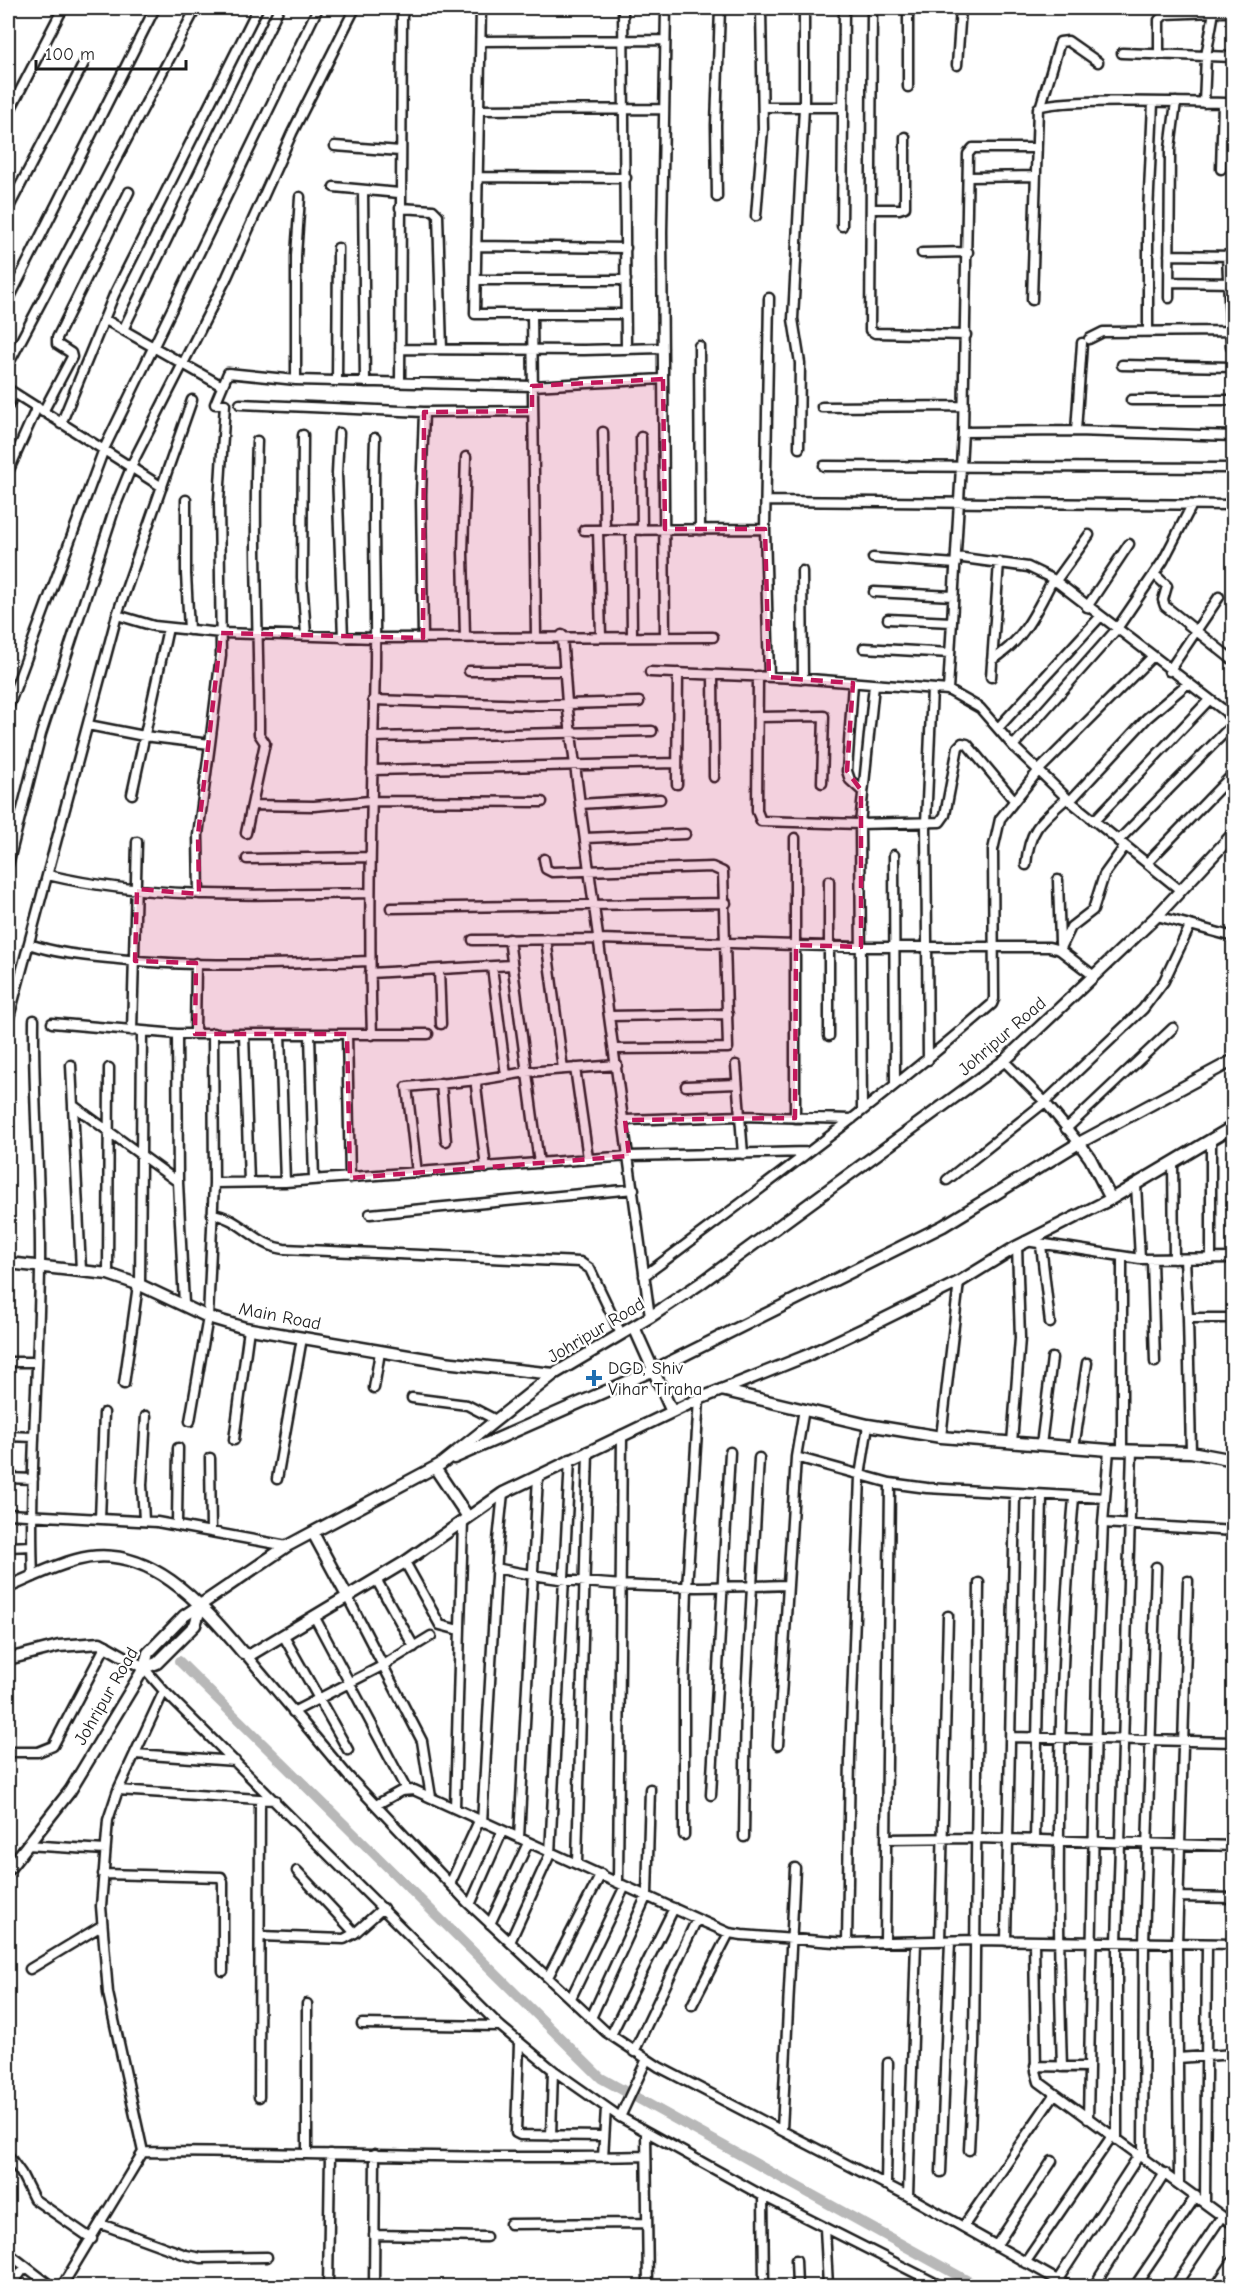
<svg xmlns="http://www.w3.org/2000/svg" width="1241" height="2294" viewBox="0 0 1241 2294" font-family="'Comic Neue',sans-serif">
<rect width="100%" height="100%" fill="#fff"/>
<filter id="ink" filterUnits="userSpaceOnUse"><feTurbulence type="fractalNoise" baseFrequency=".0167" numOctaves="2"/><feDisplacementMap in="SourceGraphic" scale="12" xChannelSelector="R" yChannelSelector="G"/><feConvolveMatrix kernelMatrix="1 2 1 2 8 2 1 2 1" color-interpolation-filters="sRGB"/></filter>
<g filter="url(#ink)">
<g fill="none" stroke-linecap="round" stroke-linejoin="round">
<path stroke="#b8b8b8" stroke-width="10" d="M 179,1661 L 601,2078 L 977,2286"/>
<defs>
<path id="minor" d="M 481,8 L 475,314 L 625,314
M 623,8 L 626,348
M 872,8 L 870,330 L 875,333 L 966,335
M 481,41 L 664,40
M 1122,53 L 1234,57
M 1159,55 L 1159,20 L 1165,14 L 1214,12
M 957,65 L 961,8
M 908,87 L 908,8
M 1204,103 L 1206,56 L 1214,12 L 1234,12
M 1041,105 L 1060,42 L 1068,41 L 1098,62
M 763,107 L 842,107
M 479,110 L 663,109
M 8,114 L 63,8
M 335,146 L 400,151
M 1221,169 L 1223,103
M 478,177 L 626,178
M 969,177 L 1034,176
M 334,187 L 399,193
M 363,190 L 365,382
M 717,197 L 716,125 L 720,8
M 400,208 L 433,210 L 438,215 L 442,349
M 8,209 L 84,63
M 871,209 L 899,209 L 905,207 L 905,137
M 756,216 L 763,129 L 761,8
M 842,226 L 844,8
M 476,246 L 626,248
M 922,253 L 968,252
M 1169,255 L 1234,256
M 1227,255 L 1231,346
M 476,280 L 626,280
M 1170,282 L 1233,283
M 769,298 L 765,529 L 769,677
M 1169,298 L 1170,149 L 1176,102
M 1032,300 L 1038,108 C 1052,97 1205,103 1234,103
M 8,301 L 155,8
M 532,314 L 536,636
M 104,319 L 222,386
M 123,330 L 279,8
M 1148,330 L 1148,213 L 1153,103
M 1089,339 L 1103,332 L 1230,331
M 699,346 L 700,530
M 400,349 L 584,350 L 663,348
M 8,365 L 196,8
M 1122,365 L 1234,367
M 296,380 L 296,256 L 300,197
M 337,381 L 338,248
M 400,383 L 402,16 L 405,8
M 8,389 L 162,487
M 1131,400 L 1234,400
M 240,404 L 424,412 L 532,411
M 8,406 L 14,393
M 822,407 L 964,406
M 43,412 L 72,357 L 71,353 L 57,344 L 57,338 L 129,192
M 61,424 L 114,295 L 258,8
M 1076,431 L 1082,343
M 603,432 L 605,530
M 963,432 L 1076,431 L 1234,436
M 339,433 L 337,473 L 343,638
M 303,435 L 302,578 L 306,635
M 641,437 L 642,530
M 799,448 L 800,363 L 793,319 L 804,107 L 804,8
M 824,466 L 1234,468
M 8,472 L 37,407
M 186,500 L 186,574 L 189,630
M 766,501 L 1234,505
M 584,530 L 765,529
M 598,530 L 601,636
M 631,530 L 632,636
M 956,557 L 1028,567 L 1053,579 L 1234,718
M 873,558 L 956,564
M 802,571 L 803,679
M 1154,574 L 1167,586 L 1163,600 L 1165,606 L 1234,661
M 1055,582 L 1089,535
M 874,592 L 953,596
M 1087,607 L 1129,544
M 117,615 L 154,626 L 221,633 L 375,638 L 713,637
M 888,619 L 952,622
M 562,635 L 567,703 L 580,804 L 650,1317
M 465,637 L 463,553 L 466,457
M 665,637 L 662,232 L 666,8
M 423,638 L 421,495 L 424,412
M 864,648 L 950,653
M 992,660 C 1023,642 1037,610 1053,579
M 469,671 L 565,671
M 1169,671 L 1219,597
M 650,672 L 797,678 L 948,690 L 980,708 L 1013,746 L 1070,801 L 1180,890
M 713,675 L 714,777
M 758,676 L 757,811 L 761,821 L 860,824 L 940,822 L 945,815 L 958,747 L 962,743 L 967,744 L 1014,800
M 991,677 L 999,562
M 853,683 L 847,771 L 850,780 L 861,790
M 948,690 L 963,432 L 968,154 L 973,148 L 1035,148
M 373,700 L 529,705 L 639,702
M 8,708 L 104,449 L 318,8
M 1227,714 L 1234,705
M 758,717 L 824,716 L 822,783
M 88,725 L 144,736 L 210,744 L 198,835 L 199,894
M 999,727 L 1100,617
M 373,737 L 652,731
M 210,744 L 221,655 L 219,501 L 225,404 L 215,404 L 228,373 L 296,380 L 532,386 L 663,379
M 1013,746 L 1116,630 L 1163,561 L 1192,505
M 372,770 L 676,763
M 677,784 L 678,673
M 132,794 L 168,628
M 1070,801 L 1147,718 L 1187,684
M 580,804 L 660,799
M 252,805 L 314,806 L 370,801 L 542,802
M 8,816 L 19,819
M 1094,821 L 1209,700
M 246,833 L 265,743 L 259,734 C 259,636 253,539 257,441
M 585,838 L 685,834
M 795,838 L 795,1118
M 1118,841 L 1234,723
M 894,855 L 895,1084
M 247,859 L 370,857
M 544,859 L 546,869 L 552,872 L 712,867 L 723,872 L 728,1048 L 615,1049
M 1147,863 L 1234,773
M 8,865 L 41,734 L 115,507 L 135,458 L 227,277 L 292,133 L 355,8
M 1026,865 C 1029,829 1041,821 1067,798
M 48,875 C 153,900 262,895 370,893
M 1058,880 L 1060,943
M 829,881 L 829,1036
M 391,908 L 726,903
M 1157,916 L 1234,937
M 509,939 L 539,1163
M 546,939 L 563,1069
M 473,940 L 599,939 L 861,947 L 1049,947 L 1060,950 L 1094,976
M 29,944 C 58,954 88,956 118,959 C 201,968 286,964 369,961
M 1060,950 L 1071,927 L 1093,910 L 1104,875 L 1125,846
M 492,967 L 506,1075
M 439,970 L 441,1024
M 370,973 L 512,965
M 610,1016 L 728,1014
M 8,1021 L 117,615 L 192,400
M 52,1023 L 177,1034 L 428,1034
M 132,1031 L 137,842
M 177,1034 L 178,1182 L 184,1304
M 195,1034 L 196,963
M 244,1034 L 249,1182
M 280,1034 L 285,1182
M 310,1034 L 314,1180
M 347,1034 L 350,1178
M 372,1035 C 368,911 372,789 375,666 C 376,590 372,515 375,438
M 928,1060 L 926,823 L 932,689
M 1004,1061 L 1045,1102 L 1079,1143
M 71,1065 L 81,1270
M 736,1065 L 743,1154
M 575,1068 L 588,1158
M 441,1083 L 446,1141
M 686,1086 L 737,1084
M 74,1106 L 178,1182
M 862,1111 L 860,824 L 874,685
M 625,1120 L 740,1116 L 852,1119
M 1066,1129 L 1173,1028
M 1211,1140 L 1211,1259
M 1173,1162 L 1174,1259
M 486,1168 L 476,1086 L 478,1080 L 527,1072 L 617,1065
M 417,1173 L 407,1087 L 478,1080
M 947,1180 L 1045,1102 L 1143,1009 L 1164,981 L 1190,926
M 214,1183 L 285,1182 L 629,1156 L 808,1152
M 1136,1184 L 1140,1259
M 212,1214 C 241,1218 255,1245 284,1249 L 580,1262 L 590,1269 L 621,1334
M 370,1214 L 634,1189
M 1026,1241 L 1140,1259 L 1234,1258
M 1041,1245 L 1050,1323
M 1122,1257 L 1122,1450
M 1185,1259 L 1188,1318 L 1234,1318
M 1152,1260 L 1155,1362
M 108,1274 L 109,1068
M 644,1276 C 762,1187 881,1101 992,1004 L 994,999 L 993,850 L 1000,819 L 1039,770 L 1152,657
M 140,1285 L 142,1032
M 1188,1318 L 1191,1452
M 8,1362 L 37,1362
M 124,1384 L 138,1285
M 374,1388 L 380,1352
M 412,1398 L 467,1405 L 496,1420
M 190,1421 L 208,1317 L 214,1183 L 213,1033
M 8,1436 L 34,1437
M 941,1437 L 959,1282
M 234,1440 L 249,1329
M 1012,1443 L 1020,1338 L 1017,1246
M 1041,1445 L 1052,1358
M 1074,1448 L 1087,1363
M 796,1457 L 890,1483 L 927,1488 L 1105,1498
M 210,1458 L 211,1532
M 8,1478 L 33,1479
M 277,1479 L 302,1338
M 8,1514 L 157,1522 L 287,1546
M 100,1519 L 104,1413
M 144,1520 L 142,1485 L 146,1416
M 1103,1523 L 1234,1531
M 177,1524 L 178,1448
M 8,1547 L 32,1546
M 405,1562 L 440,1625 L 459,1630
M 496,1568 C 592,1589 690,1589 787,1585
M 33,1577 C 29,1474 39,1370 40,1267 C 41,1184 33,1103 34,1020
M 376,1579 L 414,1647
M 347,1596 L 422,1741 L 431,1797
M 314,1616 L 406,1789
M 283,1635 L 348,1750
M 247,1656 L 348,1776 L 467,1902 L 606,2032 L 659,2067 L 908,2196 L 1068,2286
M 144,1668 L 164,1691 L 500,2026 L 553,2070 L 620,2117 L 763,2196 L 941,2286
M 293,1712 L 382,1666 L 431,1636
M 1011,1737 L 1234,1742
M 778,1745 L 796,1457 L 804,1409
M 8,1752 L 38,1752 L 53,1746 L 106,1645
M 135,1754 L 235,1761
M 118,1790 L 275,1800
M 711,1795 L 730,1452
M 376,1805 L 401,1791 L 414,1790 L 697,1919 L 729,1933 L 742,1935 L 847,1943 L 976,1940 L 1234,1944
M 455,1808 L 463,1520
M 482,1823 L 498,1541 L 503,1493
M 684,1835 L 684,1687 L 687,1588 L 699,1399
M 744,1837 L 746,1696 L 759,1458
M 519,1838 L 538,1476
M 887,1839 L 977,1838 L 1234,1846
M 1035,1840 L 1042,1496
M 27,1845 L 105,1850
M 577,1863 L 588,1451
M 297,1871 L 355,1933
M 103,1874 L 221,1877 L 223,1882 L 223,1971
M 618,1882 L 622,1435
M 450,1884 L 479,1821
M 1179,1897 L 1234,1898
M 470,1905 L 502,1832
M 490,1924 L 528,1843
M 260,1936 L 344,1939 L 355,1933 L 383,1908
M 885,1941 L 890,1483
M 940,1941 L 948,1616
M 1006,1941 L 1015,1495
M 510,1942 L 550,1854 L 570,1459
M 1034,1942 L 1036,2071 L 1039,2082 L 1234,2225
M 847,1943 L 850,1756 L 860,1476 L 868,1425
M 30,1969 L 101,1926
M 548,1977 L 601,1874
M 571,1998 L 625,1886
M 692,2005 L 729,1933
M 591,2018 L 647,1895 L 650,1789
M 362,2024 L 500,2026
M 611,2035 L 674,1908
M 519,2043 L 516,2133 L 520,2135 L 604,2136
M 634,2052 L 697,1919
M 1178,2058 L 1234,2054
M 1035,2066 L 1089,2067
M 1062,2067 C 1056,1878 1057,1687 1074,1498
M 259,2097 L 260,1799
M 620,2117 L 647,2059
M 1088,2119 L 1097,1670 L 1103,1523 L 1109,1450
M 782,2130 L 795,1868
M 646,2132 L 648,2286
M 551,2136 L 553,2070
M 1117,2140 L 1117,1943 L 1132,1450
M 969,2150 L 974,2047 L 979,1583
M 143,2152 C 311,2152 479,2160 646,2156
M 307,2154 L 307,2004
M 8,2155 L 21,2173 L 34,2199 L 92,2239
M 603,2157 L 606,2108
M 1143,2158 L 1144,1943 L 1156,1567
M 941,2172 L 950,1941
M 1179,2183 L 1177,1944 L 1188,1581
M 886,2185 L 888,2063
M 763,2196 L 764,2286
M 908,2196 L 916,1942
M 1205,2203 L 1207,1944
M 101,2224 L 186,2255 L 201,2258 L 267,2257
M 510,2224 L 647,2223
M 963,2227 L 1054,2095
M 825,2228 L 828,2286
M 374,2235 L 486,2237
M 996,2246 L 1052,2161
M 8,2253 L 51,2286
M 796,2260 L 797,2286
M 1025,2263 L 1112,2136
M 1057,2281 L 1139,2155
M 11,2286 L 25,2267
M 62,2286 L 143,2152 L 108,1993 L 101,1906 L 108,1820 L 118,1790 L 164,1691
M 328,2286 L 330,2154
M 374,2286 L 375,2154
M 1094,2286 L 1165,2173
M 1135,2286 L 1196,2196
M 1175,2286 L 1222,2216
M 1216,2286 L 1234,2259"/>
<path id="tertiary" d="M 1079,1143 L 1090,1158 L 1111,1199
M 8,1263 L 108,1274 L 140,1285 L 208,1317 L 245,1328 L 444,1362 L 554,1374
M 634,1327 L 672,1412
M 721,1390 L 868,1425 L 941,1437 L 1109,1450 L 1191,1452 L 1234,1460
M 454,1458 L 654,1370 L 943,1226 L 1079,1143 L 1234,1060
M 435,1468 L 468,1517
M 313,1533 L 347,1596
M 8,1587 C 30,1578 53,1566 76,1560 C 147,1540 202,1604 243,1653 L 250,1655 L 405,1562 L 503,1493 L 699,1399 L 806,1356 L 880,1321 L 959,1282 L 1016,1247 L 1111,1199 L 1234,1126
M 8,1659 L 59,1646 L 100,1643 L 144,1668 L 157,1663 L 195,1625 L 201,1606
M 8,1870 L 70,1791 L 144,1668 L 148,1653 L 184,1616 L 287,1546 L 441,1464 L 554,1374 L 650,1317 L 701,1283 L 1004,1061 L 1157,916 L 1234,833"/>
</defs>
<use href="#minor" stroke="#1c1c1c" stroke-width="13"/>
<use href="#tertiary" stroke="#1c1c1c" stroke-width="15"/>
<use href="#minor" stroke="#fff" stroke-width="8"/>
<use href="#tertiary" stroke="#fff" stroke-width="10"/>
</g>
</g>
<path fill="#c2185b" fill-opacity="0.2" stroke="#c2185b" stroke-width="4.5" stroke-dasharray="12 8" stroke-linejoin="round" d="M 663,379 L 665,529 L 765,529 L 769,677 L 853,683 L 847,771 L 861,790 L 861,947 L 796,945 L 795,1118 L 625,1120 L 629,1156 L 350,1178 L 347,1034 L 195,1034 L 196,963 L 135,961 L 137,889 L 199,894 L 198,835 L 221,633 L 423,638 L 424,412 L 532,411 L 532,386 Z"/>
<path fill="#1f6fb2" stroke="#fff" stroke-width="2" d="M591 1369h6v6h6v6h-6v6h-6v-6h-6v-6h6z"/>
<g text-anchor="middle" stroke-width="5" stroke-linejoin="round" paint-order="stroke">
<g font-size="18" fill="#1c1c1c" stroke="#fff">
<text transform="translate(1002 1036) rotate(-41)" y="6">Johripur Road</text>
<text transform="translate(280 1316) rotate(11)" y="6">Main Road</text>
<text transform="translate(596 1330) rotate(-31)" y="6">Johripur Road</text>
<text transform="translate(106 1696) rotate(-60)" y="6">Johripur Road</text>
</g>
<g font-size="18" fill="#1c1c1c" stroke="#fff" text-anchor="start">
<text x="608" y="1374">DGD, Shiv<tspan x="608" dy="21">Vihar Tiraha</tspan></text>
</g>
</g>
<rect width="1241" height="2294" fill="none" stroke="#fff" stroke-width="30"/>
<rect x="15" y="15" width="1211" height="2264" fill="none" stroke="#1c1c1c" stroke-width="2" filter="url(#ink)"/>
<path d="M36 60v9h150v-9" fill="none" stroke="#1c1c1c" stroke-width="3"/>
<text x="45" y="60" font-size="18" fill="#1c1c1c" stroke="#ffffff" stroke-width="4.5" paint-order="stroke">100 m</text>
</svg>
